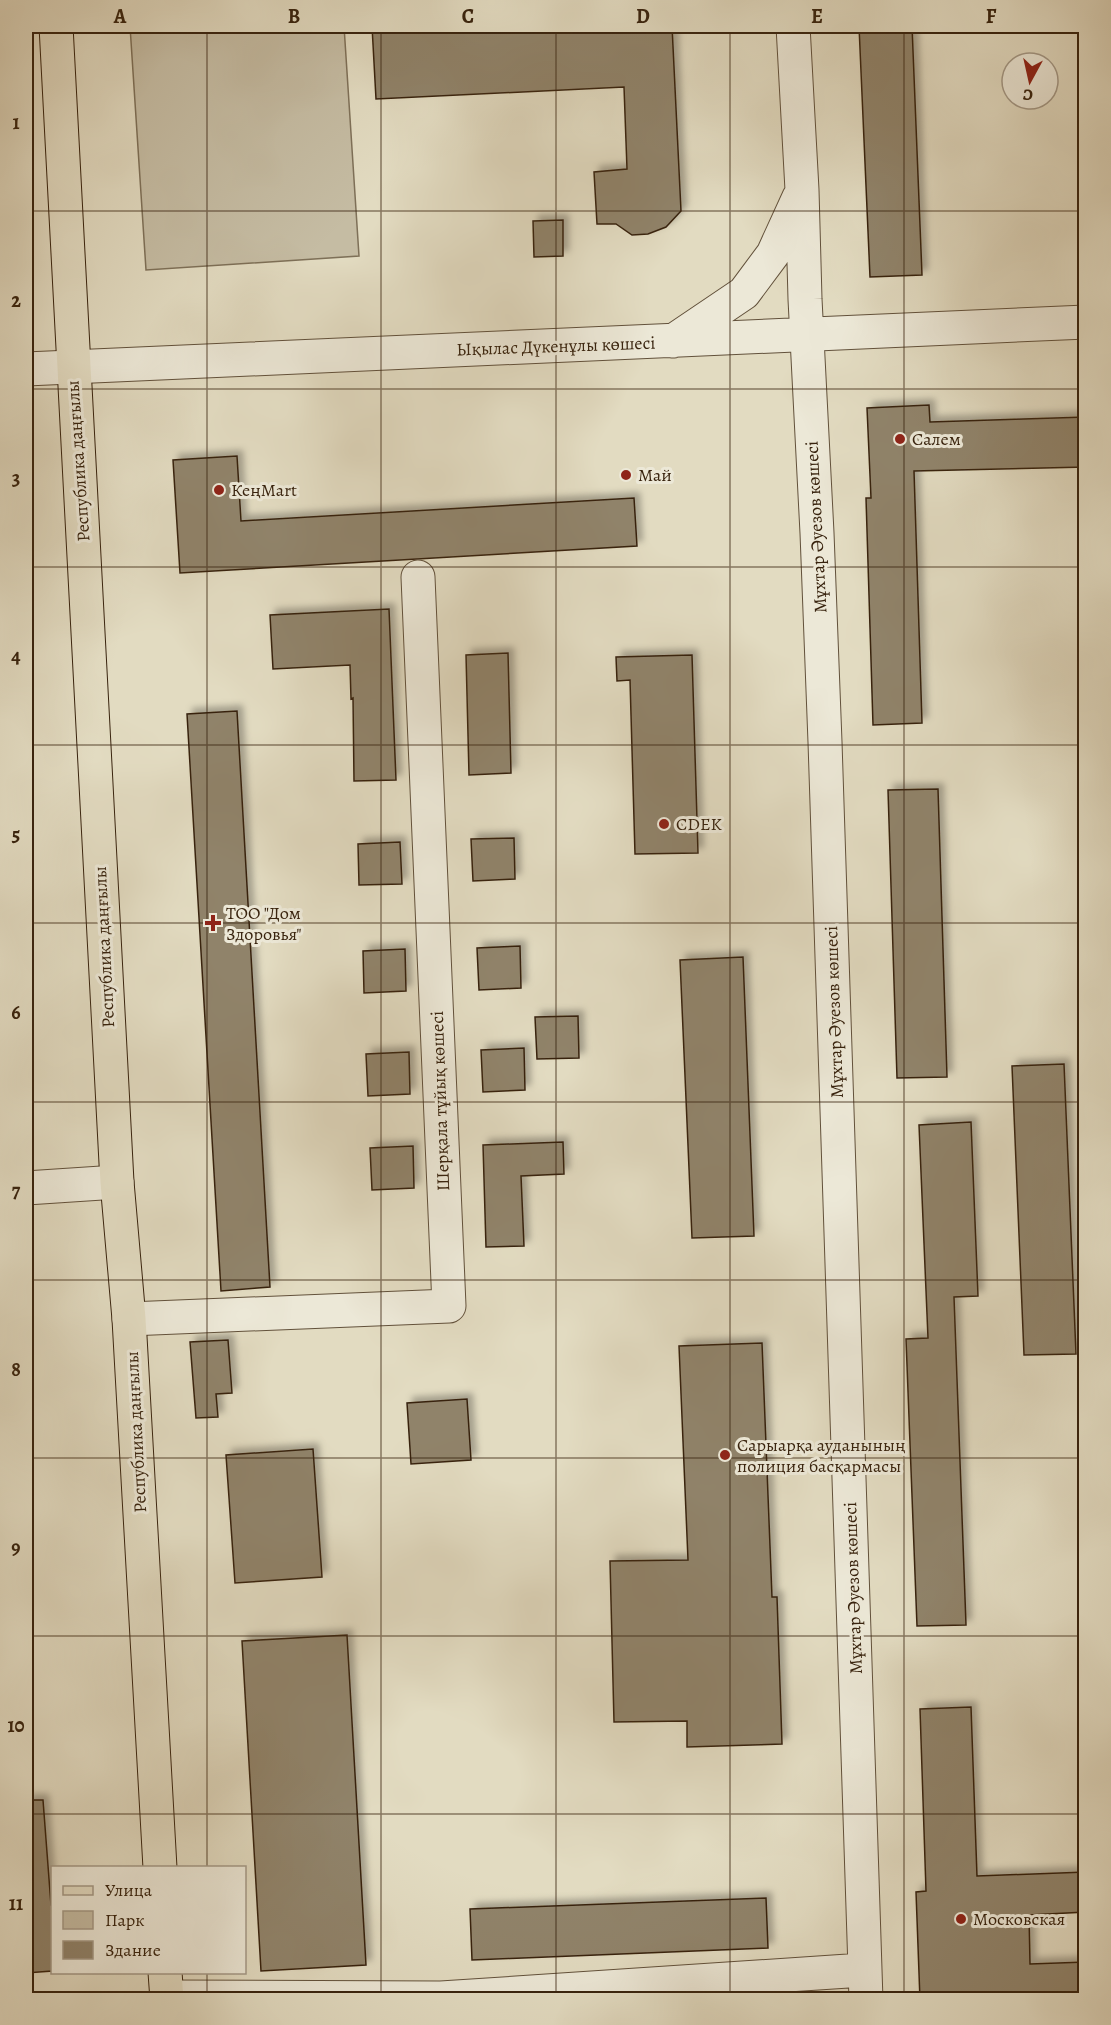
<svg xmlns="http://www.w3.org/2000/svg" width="1111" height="2025" viewBox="0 0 1111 2025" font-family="Alegreya,serif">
<defs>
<filter id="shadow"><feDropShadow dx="5.5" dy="-5.5" stdDeviation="3" flood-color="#0004"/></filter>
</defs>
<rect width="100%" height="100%" fill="#e2dbc1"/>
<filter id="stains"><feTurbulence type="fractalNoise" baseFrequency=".00333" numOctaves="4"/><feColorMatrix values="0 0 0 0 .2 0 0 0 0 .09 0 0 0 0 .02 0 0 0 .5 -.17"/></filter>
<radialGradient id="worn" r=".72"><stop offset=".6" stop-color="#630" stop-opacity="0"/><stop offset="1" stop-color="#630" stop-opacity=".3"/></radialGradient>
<path fill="#c5bca3" stroke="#7e7058" stroke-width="1.5" d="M 130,26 L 344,26 L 359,256 L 146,270 Z"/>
<path fill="#90836b" stroke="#38230e" stroke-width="1.5" filter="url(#shadow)" d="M 372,26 L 672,26 L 681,211 L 666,227 L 648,234 L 632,235 L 616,224 L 597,224 L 594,172 L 627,169 L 624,87 L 376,99 Z
M 859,26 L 912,26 L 922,275 L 870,277 Z
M 563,220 L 563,256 L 534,257 L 533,221 Z
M 929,405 L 930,422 L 1086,417 L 1086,467 L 914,471 L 922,723 L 873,725 L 866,498 L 871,498 L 867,408 Z
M 237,456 L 241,521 L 634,498 L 637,546 L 180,573 L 173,460 Z
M 389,609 L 396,780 L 354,781 L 353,698 L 351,699 L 350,665 L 273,669 L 270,615 Z
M 508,653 L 511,773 L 469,775 L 466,655 Z
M 692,655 L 698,853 L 635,854 L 630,680 L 617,681 L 616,657 Z
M 237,711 L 270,1287 L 221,1291 L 187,714 Z
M 938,789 L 947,1077 L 897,1078 L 888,790 Z
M 514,838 L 515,879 L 473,881 L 471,839 Z
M 400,842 L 402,884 L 359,885 L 358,844 Z
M 520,946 L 521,988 L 479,990 L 477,948 Z
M 405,949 L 406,991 L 364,993 L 363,951 Z
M 743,957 L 754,1236 L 692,1238 L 680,960 Z
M 578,1016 L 579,1058 L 537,1059 L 535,1017 Z
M 524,1048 L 525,1090 L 483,1092 L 481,1050 Z
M 409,1052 L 410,1094 L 368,1096 L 366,1054 Z
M 1064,1064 L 1076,1354 L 1024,1355 L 1012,1066 Z
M 971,1122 L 978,1296 L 954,1297 L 966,1625 L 917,1626 L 906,1339 L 928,1338 L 919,1125 Z
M 563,1142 L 564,1174 L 521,1176 L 524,1246 L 486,1247 L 483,1145 Z
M 413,1146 L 414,1188 L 372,1190 L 370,1148 Z
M 228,1340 L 232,1393 L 216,1394 L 218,1417 L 196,1418 L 190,1342 Z
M 762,1343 L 772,1597 L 777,1597 L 782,1744 L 687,1747 L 687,1721 L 614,1722 L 610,1561 L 688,1560 L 679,1346 Z
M 467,1399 L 471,1460 L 411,1464 L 407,1403 Z
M 313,1449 L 322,1577 L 235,1583 L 226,1455 Z
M 347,1635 L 366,1965 L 261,1971 L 242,1641 Z
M 971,1707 L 977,1876 L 1086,1872 L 1086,1912 L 1029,1915 L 1030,1964 L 1086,1962 L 1086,2000 L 920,2000 L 916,1892 L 926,1891 L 920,1709 Z
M 26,1800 L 43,1800 L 51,1905 L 52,1905 L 52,1971 L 26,1973 Z
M 766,1898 L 768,1948 L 472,1960 L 470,1909 Z"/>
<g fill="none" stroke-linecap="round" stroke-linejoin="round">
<defs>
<path id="minor" d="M 793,26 L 802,190 L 805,299 L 817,533 L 825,742 L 866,2000
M 673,341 L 744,293 L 773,254 L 799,197
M 26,369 L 1086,322
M 26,1188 L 117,1182
M 129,1319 L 449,1306 L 418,577
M 167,1997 L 441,1998 L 863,1970"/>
<path id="major" d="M 56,26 L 117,1182 L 129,1319 L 160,1868
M 165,1972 L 167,2000"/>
</defs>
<use href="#minor" stroke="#62513b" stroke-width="35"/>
<use href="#major" stroke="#38230e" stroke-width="35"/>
<use href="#minor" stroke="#ece8d7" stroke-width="33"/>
<use href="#major" stroke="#e2dbc1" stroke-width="33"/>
</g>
<path fill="none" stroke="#38230e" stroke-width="1.5" stroke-opacity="0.55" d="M 207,26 L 207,1868M 381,26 L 381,2000M 556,26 L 556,2000M 730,26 L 730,2000M 904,26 L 904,2000M 26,211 L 1086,211M 26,389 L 1086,389M 26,567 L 1086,567M 26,745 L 1086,745M 26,923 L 1086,923M 26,1102 L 1086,1102M 26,1280 L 1086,1280M 26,1458 L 1086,1458M 26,1636 L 1086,1636M 26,1814 L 1086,1814M 207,1972 L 207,2000"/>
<g fill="#8f2418" stroke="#ece8d7" stroke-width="2">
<circle cx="900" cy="439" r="6"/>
<circle cx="626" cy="475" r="6"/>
<circle cx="219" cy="490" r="6"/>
<circle cx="664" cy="824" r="6"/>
<path d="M210 914h6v6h6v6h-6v6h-6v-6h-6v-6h6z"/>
<circle cx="725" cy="1455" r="6"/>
<circle cx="961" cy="1919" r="6"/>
</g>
<g text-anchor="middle" stroke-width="6" stroke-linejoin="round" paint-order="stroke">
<g font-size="18" fill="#38230e" stroke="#ece8d7">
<text transform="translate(556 346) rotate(-2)" y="6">Ықылас Дүкенұлы көшесі</text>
<text transform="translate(78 461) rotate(-94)" y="6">Республика даңғылы</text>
<text transform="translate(816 527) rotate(-93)" y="6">Мұхтар Әуезов көшесі</text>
<text transform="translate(104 947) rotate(-93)" y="6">Республика даңғылы</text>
<text transform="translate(834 1012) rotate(-92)" y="6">Мұхтар Әуезов көшесі</text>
<text transform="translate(440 1101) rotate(-92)" y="6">Шерқала тұйық көшесі</text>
<text transform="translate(136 1432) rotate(-93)" y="6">Республика даңғылы</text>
<text transform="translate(853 1588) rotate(-92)" y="6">Мұхтар Әуезов көшесі</text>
</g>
<g font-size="18" fill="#38230e" stroke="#ece8d7" text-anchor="start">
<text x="912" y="445">Салем</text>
<text x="638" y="481">Май</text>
<text x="231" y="496">КеңMart</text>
<text x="676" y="830">CDEK</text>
<text x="226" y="919">ТОО "Дом<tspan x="226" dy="21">Здоровья"</tspan></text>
<text x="737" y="1451">Сарыарқа ауданының<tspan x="737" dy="21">полиция басқармасы</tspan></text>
<text x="973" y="1925">Московская</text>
</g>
</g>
<rect width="1111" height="2025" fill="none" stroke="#e2dbc1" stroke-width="66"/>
<rect x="51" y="1866" width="195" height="108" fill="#ece8d7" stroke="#a49987" stroke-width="1.5"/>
<rect x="63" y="1886" width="30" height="9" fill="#e2dbc1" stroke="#a49987" stroke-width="1.5"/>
<text x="105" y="1896" font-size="18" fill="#38230e">Улица</text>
<rect x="63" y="1911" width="30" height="18" fill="#c5bca3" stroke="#a49987" stroke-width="1.5"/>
<text x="105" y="1926" font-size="18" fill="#38230e">Парк</text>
<rect x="63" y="1941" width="30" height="18" fill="#90836b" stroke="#a49987" stroke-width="1.5"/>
<text x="105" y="1956" font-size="18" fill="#38230e">Здание</text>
<g transform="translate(1030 81) rotate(188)"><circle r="28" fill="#ece8d7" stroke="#a49987" stroke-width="1.5"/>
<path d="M0-4.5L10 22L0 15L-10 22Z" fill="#8f2418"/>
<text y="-9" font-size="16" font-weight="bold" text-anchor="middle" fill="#38230e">С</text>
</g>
<rect x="33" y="33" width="1045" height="1959" fill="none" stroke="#38230e" stroke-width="2"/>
<g font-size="20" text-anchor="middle" font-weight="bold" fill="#38230e">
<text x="120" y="23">A</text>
<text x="294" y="23">B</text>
<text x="468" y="23">C</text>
<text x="643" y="23">D</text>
<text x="817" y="23">E</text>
<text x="991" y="23">F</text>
<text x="16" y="129">1</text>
<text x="16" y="307">2</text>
<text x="16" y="485">3</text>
<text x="16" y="663">4</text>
<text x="16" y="841">5</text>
<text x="16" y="1019">6</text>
<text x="16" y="1197">7</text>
<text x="16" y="1376">8</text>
<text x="16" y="1554">9</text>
<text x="16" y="1732">10</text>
<text x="16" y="1910">11</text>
</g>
<rect width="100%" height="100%" filter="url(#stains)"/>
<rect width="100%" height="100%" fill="url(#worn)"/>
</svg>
